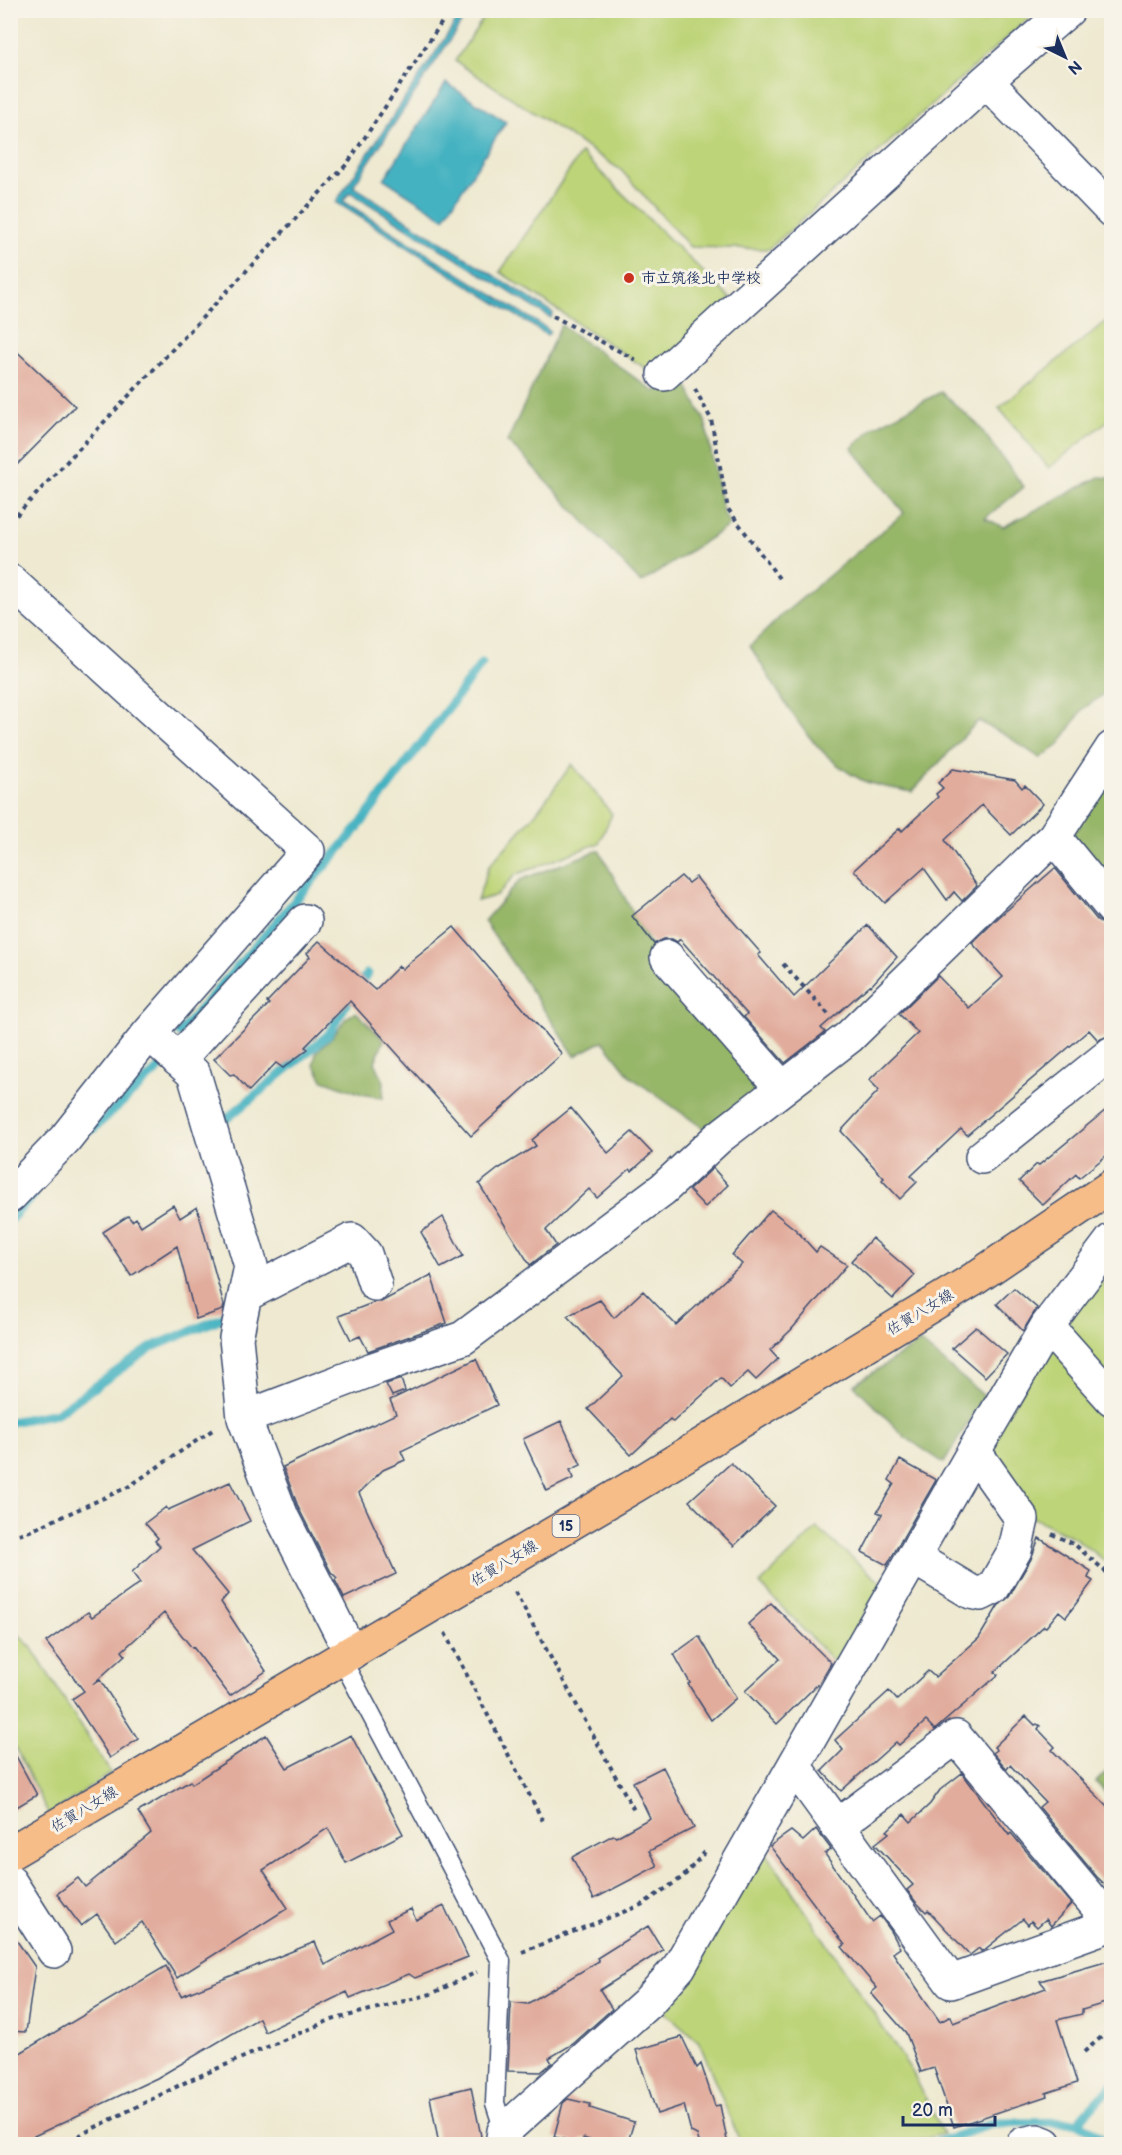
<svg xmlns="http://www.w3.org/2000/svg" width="1122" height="2155" viewBox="0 0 1122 2155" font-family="'Balsamiq Sans','Klee One',sans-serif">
<rect width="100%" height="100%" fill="#f7f3e8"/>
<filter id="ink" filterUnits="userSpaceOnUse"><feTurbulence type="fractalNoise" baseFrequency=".0167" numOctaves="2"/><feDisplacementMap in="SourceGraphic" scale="12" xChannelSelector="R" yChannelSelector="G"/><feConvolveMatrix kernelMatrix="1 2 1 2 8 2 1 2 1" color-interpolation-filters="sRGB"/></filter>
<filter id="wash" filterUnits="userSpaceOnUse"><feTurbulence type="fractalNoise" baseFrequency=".008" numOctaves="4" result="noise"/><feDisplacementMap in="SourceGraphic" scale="24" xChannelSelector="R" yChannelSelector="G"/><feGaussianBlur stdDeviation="1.35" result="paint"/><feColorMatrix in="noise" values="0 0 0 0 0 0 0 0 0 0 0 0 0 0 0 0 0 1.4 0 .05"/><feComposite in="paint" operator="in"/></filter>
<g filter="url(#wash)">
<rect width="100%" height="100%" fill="#eee9d0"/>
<path fill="#bdd478" stroke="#6c826b" stroke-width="1.5" d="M 488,11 L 488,10 L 1037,11 L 769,249 L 690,247 L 621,170 L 455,61 Z
M 581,153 L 731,299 L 651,372 L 500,272 Z
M 1111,317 L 1111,418 L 1049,468 L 999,408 Z
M 572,764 L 612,814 L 599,843 L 515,875 L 497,895 L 477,901 L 489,866 L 536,813 Z
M 1097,1277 L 1111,1293 L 1111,1566 L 1075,1538 L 1025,1514 L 981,1453 Z
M 817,1528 L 881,1583 L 837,1665 L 760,1584 Z
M 10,1626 L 31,1647 L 111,1773 L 49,1815 L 11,1739 Z
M 760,1843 L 913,2073 L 943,2134 L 902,2144 L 741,2144 L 699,2042 L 665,2012 L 691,1975 Z"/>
<path fill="#96b668" stroke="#587263" stroke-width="1.5" d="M 561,325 L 655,392 L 680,372 L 705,421 L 723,513 L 730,525 L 641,583 L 523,456 L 507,442 Z
M 941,392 L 978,425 L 1024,487 L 985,518 L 1003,527 L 1099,477 L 1111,478 L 1111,689 L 1083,709 L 1058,746 L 1040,758 L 1007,736 L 978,721 L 912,792 C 896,788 876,787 862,780 C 809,755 780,693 750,646 L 782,615 L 904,513 L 852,448 L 874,427 Z
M 1111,774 L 1111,884 L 1067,834 Z
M 599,850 L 656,955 L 772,1084 L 710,1133 L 631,1077 L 603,1041 L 575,1056 L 484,921 L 520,880 Z
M 356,1012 L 384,1040 L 375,1062 L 384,1082 L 383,1098 L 362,1094 L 323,1080 L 314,1064 L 316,1052 L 333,1036 L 346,1018 Z
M 920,1342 L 984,1396 L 944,1463 L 905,1437 L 854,1385 Z
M 1111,1767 L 1111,1799 L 1096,1782 Z"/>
<path fill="#44b2c1" stroke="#307090" stroke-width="1.5" d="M 463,11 L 469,11 L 353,186 L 553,313 L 551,318 L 350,192 L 343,201 L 546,328 L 550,332 L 547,335 L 336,202 Z
M 446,83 L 506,122 L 444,218 L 384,179 Z"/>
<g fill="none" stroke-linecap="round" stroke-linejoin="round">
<path stroke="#44b2c1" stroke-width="9" d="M 180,1033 L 356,830 L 482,663
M 219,1125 L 328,1035 L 355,989 L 367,974
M 92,1130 L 165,1063 L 170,1068
M 10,1220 L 33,1196
M 10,1422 L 57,1413 L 152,1347 L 227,1316 L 229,1309
M 1078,2122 L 1112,2085
M 932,2144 L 995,2123 L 1078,2122 L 1109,2144"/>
</g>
<g id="blocks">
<path fill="#e1ac9c" d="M 10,345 L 75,406 L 10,472 Z
M 953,769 L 1015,780 L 1022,788 L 1025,785 L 1043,804 L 1011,835 L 982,805 L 945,840 L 977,886 L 962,901 L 954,892 L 947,900 L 924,868 L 885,903 L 854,870 L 900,828 L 902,831 L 938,797 L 936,794 L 943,788 L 938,783 Z
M 1055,868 L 1097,920 L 1112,930 L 1112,1035 L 1098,1040 L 1089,1030 L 967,1135 L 961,1129 L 911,1176 L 917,1182 L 900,1199 L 882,1180 L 884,1178 L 841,1131 L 879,1090 L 869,1080 L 918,1033 L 899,1014 L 938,976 L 969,1008 L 1003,977 L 972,943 L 999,917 Z
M 681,876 L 688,883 L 696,877 L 716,902 L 761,953 L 758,955 L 794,997 L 868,925 L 897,957 L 871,986 L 870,985 L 821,1028 L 825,1032 L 785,1063 L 744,1017 L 747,1014 L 680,939 L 677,942 L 672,939 L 664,939 L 654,944 L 632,916 Z
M 454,927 L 562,1054 L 471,1136 L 350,1001 L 305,1047 L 308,1049 L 283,1068 L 276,1063 L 249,1091 L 234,1074 L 230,1075 L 214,1059 L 269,1004 L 267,1002 L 310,957 L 307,953 L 319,941 L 375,990 L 399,966 L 402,969 Z
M 1112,1105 L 1112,1151 L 1079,1178 L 1076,1174 L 1043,1205 L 1019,1181 L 1037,1164 L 1039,1165 Z
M 571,1108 L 608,1153 L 632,1132 L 652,1153 L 632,1171 L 630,1169 L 597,1198 L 589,1189 L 546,1230 L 556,1245 L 530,1265 L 479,1184 L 498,1169 L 536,1146 L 532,1140 Z
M 713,1168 L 728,1185 L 705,1207 L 689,1190 Z
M 173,1205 L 180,1218 L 197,1207 L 224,1305 L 223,1310 L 196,1319 L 177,1246 L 131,1276 L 103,1232 L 128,1216 L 132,1221 L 136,1218 L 141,1226 Z
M 771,1210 L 796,1230 L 816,1252 L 820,1247 L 847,1265 L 791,1330 L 770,1350 L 778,1359 L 756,1380 L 748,1372 L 730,1388 L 721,1378 L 673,1422 L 670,1419 L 631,1455 L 588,1409 L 623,1376 L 567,1316 L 600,1300 L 614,1318 L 643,1291 L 676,1325 L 742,1264 L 732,1255 Z
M 443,1217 L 463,1256 L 441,1268 L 421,1232 Z
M 872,1238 L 915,1275 L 893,1299 L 851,1261 Z
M 431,1275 L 447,1323 L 368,1351 L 360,1336 L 351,1340 L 339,1316 L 375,1302 L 381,1302 Z
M 1014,1288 L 1037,1308 L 1023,1331 L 997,1304 Z
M 976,1327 L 1007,1354 L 985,1377 L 952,1348 Z
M 476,1359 L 497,1405 L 401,1451 L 405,1460 L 383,1470 L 359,1493 L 396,1574 L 344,1598 L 335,1580 L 337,1578 L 331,1572 L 299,1509 L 283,1467 L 396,1414 L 390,1400 Z
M 401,1379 L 405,1391 L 392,1396 L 386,1384 Z
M 561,1421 L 581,1465 L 570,1470 L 574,1478 L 547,1491 L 523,1439 Z
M 900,1460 L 936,1480 L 887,1565 L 862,1552 L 882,1514 L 877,1512 L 894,1484 L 889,1480 Z
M 731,1463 L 775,1506 L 734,1546 L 689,1501 Z
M 230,1482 L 250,1521 L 192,1550 L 228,1594 L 221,1602 L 266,1671 L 230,1696 L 193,1647 L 192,1648 L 164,1613 L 122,1651 L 125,1655 L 93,1684 L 100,1680 L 138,1739 L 110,1758 L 72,1699 L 84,1691 L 46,1642 L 88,1612 L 92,1617 L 140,1583 L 132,1572 L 160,1546 L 155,1541 L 158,1538 L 145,1523 L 166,1507 L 168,1510 Z
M 1039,1538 L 1091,1571 L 1088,1578 L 1093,1581 L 1066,1617 L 1059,1611 L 1046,1627 L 1044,1626 L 995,1672 L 998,1675 L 938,1727 L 935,1730 L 926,1721 L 899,1745 L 896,1742 L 841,1791 L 822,1771 L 843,1750 L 835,1740 L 889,1691 L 897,1700 L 928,1671 L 935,1677 L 979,1638 L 998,1606 L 1009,1597 L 1031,1559 Z
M 771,1603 L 831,1663 L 820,1682 L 777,1724 L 745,1691 L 780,1659 L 748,1624 Z
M 699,1636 L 736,1698 L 711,1720 L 688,1684 L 690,1683 L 674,1654 Z
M 1026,1716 L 1035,1725 L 1037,1724 L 1040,1726 L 1038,1729 L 1055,1747 L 1052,1750 L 1112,1811 L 1112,1891 L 1097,1877 L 1039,1807 L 1045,1802 L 1010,1765 L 1007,1769 L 993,1753 L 997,1750 L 994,1747 Z
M 266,1735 L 287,1768 L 351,1735 L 403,1834 L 346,1863 L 328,1828 L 263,1870 L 288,1908 L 177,1978 L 142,1922 L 116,1941 L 97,1914 L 81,1926 L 57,1894 L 78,1878 L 85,1887 L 151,1833 L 138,1812 L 190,1781 L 192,1784 Z
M 10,1745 L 37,1795 L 10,1811 Z
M 663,1767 L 694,1828 L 649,1851 L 657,1866 L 594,1899 L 572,1857 L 613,1835 L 616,1837 L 650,1818 L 633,1782 Z
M 962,1773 L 1009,1835 L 1011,1833 L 1071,1904 L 1051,1926 L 1046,1919 L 1037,1927 L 1031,1921 L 1028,1925 L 1023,1919 L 984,1950 L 981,1951 L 979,1948 L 970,1955 L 928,1910 L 926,1912 L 915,1901 L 907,1890 L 913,1885 L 875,1844 L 889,1833 L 887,1831 L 904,1814 L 911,1822 L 930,1804 L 940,1790 Z
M 816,1829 L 831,1849 L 825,1854 L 872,1922 L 880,1916 L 891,1931 L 900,1948 L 893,1953 L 940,2022 L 951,2016 L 953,2023 L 1046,1988 L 1040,1981 L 1112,1960 L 1112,2001 L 1082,2010 L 1082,2014 L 1057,2020 L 1077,2083 L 1046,2093 L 1047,2096 L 954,2127 L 934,2068 L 921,2072 L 906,2033 L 871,1993 L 877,1988 L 842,1947 L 845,1945 L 770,1846 L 791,1831 L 803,1841 Z
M 444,1906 L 468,1957 L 415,1978 L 409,1974 L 350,1998 L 347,1992 L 265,2032 L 259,2018 L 157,2078 L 15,2145 L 10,2145 L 10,2059 L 166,1966 L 181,1996 L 315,1942 L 325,1965 L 392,1929 L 387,1920 L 411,1909 L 416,1920 Z
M 648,1926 L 663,1950 L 600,1990 L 612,2009 L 573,2044 L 549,2058 L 552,2063 L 541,2072 L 508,2071 L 511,2002 L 527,2004 L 599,1961 L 597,1958 Z
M 10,1931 L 35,1967 L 26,2032 L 10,2031 Z
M 682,2037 L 697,2068 L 701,2064 L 715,2106 L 720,2105 L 728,2145 L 700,2145 L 697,2135 L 691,2132 L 684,2105 L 657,2114 L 636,2050 Z
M 471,2087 L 481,2136 L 472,2145 L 439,2145 L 430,2097 Z
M 568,2099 L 590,2104 L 590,2108 L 634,2122 L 627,2145 L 603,2145 L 584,2138 L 579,2143 L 554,2137 L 563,2103 Z"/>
</g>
</g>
<g filter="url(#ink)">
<use href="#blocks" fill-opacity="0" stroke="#3b4b6f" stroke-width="1.5"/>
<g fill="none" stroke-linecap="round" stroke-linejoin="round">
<defs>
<path id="lane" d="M 341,1658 L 501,1961 L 495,2103 L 504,2131"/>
<path id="street" d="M 986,81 L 1112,211
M 664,374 L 986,81 L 1068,10
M 10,581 L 308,851 L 149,1033 L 65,1139 L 10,1196
M 1054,837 L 1112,908
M 667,957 L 782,1088
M 149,1033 L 194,1074 L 251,1266 L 236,1338 L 244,1418 L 282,1517 L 351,1653
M 178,1060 L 305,921
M 982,1157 L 1112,1053
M 245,1295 L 352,1240 L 365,1254 L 375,1284
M 1047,1326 L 1112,1399
M 244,1418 L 373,1369 L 463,1338 L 663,1189 L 718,1138 L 849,1037 L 1054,837 L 1112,748
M 913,1557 L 971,1592 L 981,1594 L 993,1588 L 1015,1550 L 1022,1519 L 974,1451
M 794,1766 L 951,1982 L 1112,1924
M 837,1826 L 956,1737 L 1112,1924
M 10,1882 L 54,1951
M 502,2144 L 504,2131 L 647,2003 L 679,1967 L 974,1451 L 1047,1326 L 1112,1240
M 1023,2144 L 1037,2141 L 1045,2144"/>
<path id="primary" d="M 10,1853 L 636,1485 L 971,1281 L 1112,1186"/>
</defs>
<use href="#lane" stroke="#3b4b6f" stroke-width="21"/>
<use href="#street" stroke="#3b4b6f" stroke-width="36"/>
<use href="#primary" stroke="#3b4b6f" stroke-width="36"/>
<path stroke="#3b4b6f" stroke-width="4" stroke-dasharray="4.5 4.5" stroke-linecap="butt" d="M 553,316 L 636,360
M 695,389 L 711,419 L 728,509 L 781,581
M 10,522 L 347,164 L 450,10
M 783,964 L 829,1015
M 1052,1534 L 1074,1544 L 1112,1577
M 10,1536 L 30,1531 L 128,1487 L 214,1429
M 515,1592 L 635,1812
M 445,1633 L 543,1821
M 522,1952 L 641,1905 L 683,1877 L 705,1852
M 1084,2052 L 1112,2028
M 62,2144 L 188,2081 L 328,2021 L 431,1994 L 477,1972"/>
<use href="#lane" stroke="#fff" stroke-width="18"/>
<use href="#street" stroke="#fff" stroke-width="33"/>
<use href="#primary" stroke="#f7bd88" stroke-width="33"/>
</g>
</g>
<circle fill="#c8321e" stroke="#f7f3e8" stroke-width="2" cx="629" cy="278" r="6"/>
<g text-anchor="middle" stroke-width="6" stroke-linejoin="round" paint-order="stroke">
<rect fill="#f7f3e8" stroke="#5d6a87" stroke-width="1.5" x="552.5" y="1515" width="27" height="22" rx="4.5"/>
<g font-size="14" font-weight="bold" fill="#1b2f5e">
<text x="566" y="1531">15</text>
</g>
<g font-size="15" font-weight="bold" fill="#1b2f5e" stroke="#f7f3e8" text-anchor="start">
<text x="641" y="283">市立筑後北中学校</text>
</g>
<g font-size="15" fill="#1b2f5e" stroke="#f7f3e8">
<text transform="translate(920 1312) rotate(-31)" y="5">佐賀八女線</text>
<text transform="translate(504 1563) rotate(-31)" y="5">佐賀八女線</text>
<text transform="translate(84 1809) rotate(-31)" y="5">佐賀八女線</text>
</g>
</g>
<rect width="1122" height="2155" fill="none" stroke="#f7f3e8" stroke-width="36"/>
<g transform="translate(1065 57) rotate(137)" stroke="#f7f3e8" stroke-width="4.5" paint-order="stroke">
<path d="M0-4.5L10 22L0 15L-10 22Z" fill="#1b2f5e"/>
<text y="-9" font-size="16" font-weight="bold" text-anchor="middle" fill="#1b2f5e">N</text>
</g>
<path d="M903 2116v9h92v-9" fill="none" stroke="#1b2f5e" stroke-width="3"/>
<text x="912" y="2116" font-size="18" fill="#1b2f5e" stroke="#f7f3e8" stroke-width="4.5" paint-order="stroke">20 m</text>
</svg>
